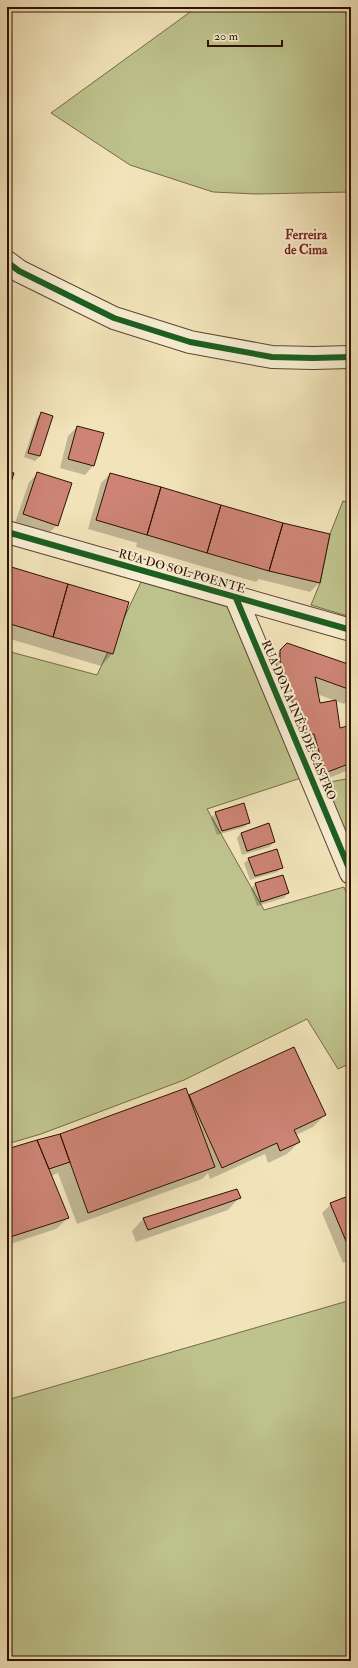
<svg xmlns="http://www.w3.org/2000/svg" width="358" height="1668" viewBox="0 0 358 1668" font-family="'IM FELL Double Pica',serif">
<rect width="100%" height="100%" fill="#f2e4ba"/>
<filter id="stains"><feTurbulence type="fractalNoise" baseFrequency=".005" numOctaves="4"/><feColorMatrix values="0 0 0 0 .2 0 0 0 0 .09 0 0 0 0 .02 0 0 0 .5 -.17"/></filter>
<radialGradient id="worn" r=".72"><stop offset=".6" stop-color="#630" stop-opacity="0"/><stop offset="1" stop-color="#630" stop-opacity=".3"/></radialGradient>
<path fill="#bec38d" stroke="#766a47" d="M 197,7 L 345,7 L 351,44 L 351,192 L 256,194 L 213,192 L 130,165 L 51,113 Z
M 343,501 L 351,502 L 351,617 L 311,605 L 320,583 L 330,534 Z
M 142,580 L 229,605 L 301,778 L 207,809 L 264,910 L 344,887 L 351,904 L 351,1063 L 338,1069 L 307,1019 L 184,1080 L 41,1134 L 7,1144 L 7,651 L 97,675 Z
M 351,778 L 351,844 L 325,783 Z
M 351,1300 L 351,1661 L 7,1661 L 7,1400 Z"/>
<path fill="#0003" d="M 42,413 L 52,416 L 40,456 L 35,461 L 24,457 L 37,418 Z
M 77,427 L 93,466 L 85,475 L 60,468 L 68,436 Z
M 38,473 L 57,525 L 48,534 L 15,523 L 29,482 Z
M 110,474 L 282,524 L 329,535 L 319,583 L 310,592 L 259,579 L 256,582 L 136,547 L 137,543 L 88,529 L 101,483 Z
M 8,568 L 127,603 L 112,654 L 101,666 L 7,638 L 7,569 Z
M 281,650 L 351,666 L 351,697 L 344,704 L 317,694 L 319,704 L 339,729 L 351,726 L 351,769 L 314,784 L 269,663 Z
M 216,813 L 249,822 L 244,827 L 217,835 L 211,818 Z
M 241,833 L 274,842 L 269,847 L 242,855 L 237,838 Z
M 249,859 L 282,867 L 277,872 L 250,880 L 244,863 Z
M 255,884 L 288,893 L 284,898 L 257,906 L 251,889 Z
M 294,1048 L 325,1115 L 313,1127 L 296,1135 L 299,1142 L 287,1154 L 268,1163 L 265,1154 L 210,1179 L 208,1173 L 202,1179 L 77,1224 L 58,1173 L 51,1176 L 68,1218 L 56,1229 L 7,1245 L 7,1150 L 188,1097 Z
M 351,1196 L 351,1260 L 343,1263 L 322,1213 L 331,1204 Z
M 239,1198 L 228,1210 L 136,1242 L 132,1231 L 143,1219 Z"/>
<path fill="#cd8475" stroke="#2f1101" d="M 41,412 L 53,416 L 40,456 L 28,453 Z
M 77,426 L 104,433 L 94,466 L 68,459 Z
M 7,471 L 14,473 L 7,495 Z
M 37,472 L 72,483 L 58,526 L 23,514 Z
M 110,473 L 161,487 L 147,535 L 96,520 Z
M 161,487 L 221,505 L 207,553 L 147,535 Z
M 221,505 L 283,523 L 269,571 L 207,553 Z
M 283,523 L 330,534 L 320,583 L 269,571 Z
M 8,566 L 68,584 L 53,637 L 7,623 Z
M 68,584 L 129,602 L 113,654 L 53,637 Z
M 287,643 L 351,665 L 351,690 L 315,677 L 320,703 L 336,700 L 340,728 L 351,725 L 351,763 L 325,773 L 314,734 L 304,736 L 301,719 L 294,719 L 280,661 L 280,650 Z
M 244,803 L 250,823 L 222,831 L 215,812 Z
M 269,823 L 275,842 L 247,851 L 241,833 Z
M 277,849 L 283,868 L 255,876 L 248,858 Z
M 283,875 L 289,893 L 261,902 L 255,883 Z
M 294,1047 L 326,1115 L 294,1130 L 300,1142 L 280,1151 L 277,1143 L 222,1168 L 189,1095 Z
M 186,1088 L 215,1167 L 88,1213 L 60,1134 Z
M 60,1134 L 70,1162 L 49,1169 L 37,1140 Z
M 37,1140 L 69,1218 L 7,1238 L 7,1149 Z
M 237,1189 L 241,1198 L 148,1230 L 143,1218 Z
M 351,1195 L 351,1253 L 330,1203 Z"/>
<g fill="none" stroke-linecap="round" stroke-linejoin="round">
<defs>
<path id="minor" d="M 7,262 L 19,271 L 114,318 L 190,342 L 272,357 L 313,358 L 351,357
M 7,532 L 351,630
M 236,598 L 351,873"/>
</defs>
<use href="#minor" stroke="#60462f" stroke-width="24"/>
<use href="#minor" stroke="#f7edd2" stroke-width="22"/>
<defs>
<path id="cycleway" d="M 7,262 L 19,271 L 114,318 L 190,342 L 272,357 L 313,358 L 351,357
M 7,532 L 351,630
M 236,598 L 351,873"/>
</defs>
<use href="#cycleway" stroke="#f7edd2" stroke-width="8"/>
<use href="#cycleway" stroke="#1b5e20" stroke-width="6"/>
</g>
<g text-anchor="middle" stroke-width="4" stroke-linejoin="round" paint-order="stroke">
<g font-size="12" fill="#2f1101" stroke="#f7edd2">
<text transform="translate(182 571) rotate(16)" y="4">RUA DO SOL POENTE</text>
<text transform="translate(299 720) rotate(67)" y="4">RUA DONA INÊS DE CASTRO</text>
</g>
<g font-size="13" font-weight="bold" fill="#7a1f14" stroke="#f7edd2">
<text x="306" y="239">Ferreira<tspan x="306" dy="15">de Cima</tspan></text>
</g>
</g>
<rect width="358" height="1668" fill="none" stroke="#f2e4ba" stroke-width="24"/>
<rect x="8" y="8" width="342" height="1652" fill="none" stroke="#2f1101" stroke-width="2"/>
<rect x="12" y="12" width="334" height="1644" fill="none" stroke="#2f1101"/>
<path d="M208 40v6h74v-6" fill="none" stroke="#2f1101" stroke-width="2"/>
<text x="214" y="40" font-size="12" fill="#2f1101" stroke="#f7edd2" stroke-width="3" paint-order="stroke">20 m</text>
<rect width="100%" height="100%" filter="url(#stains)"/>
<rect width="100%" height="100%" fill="url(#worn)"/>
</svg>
